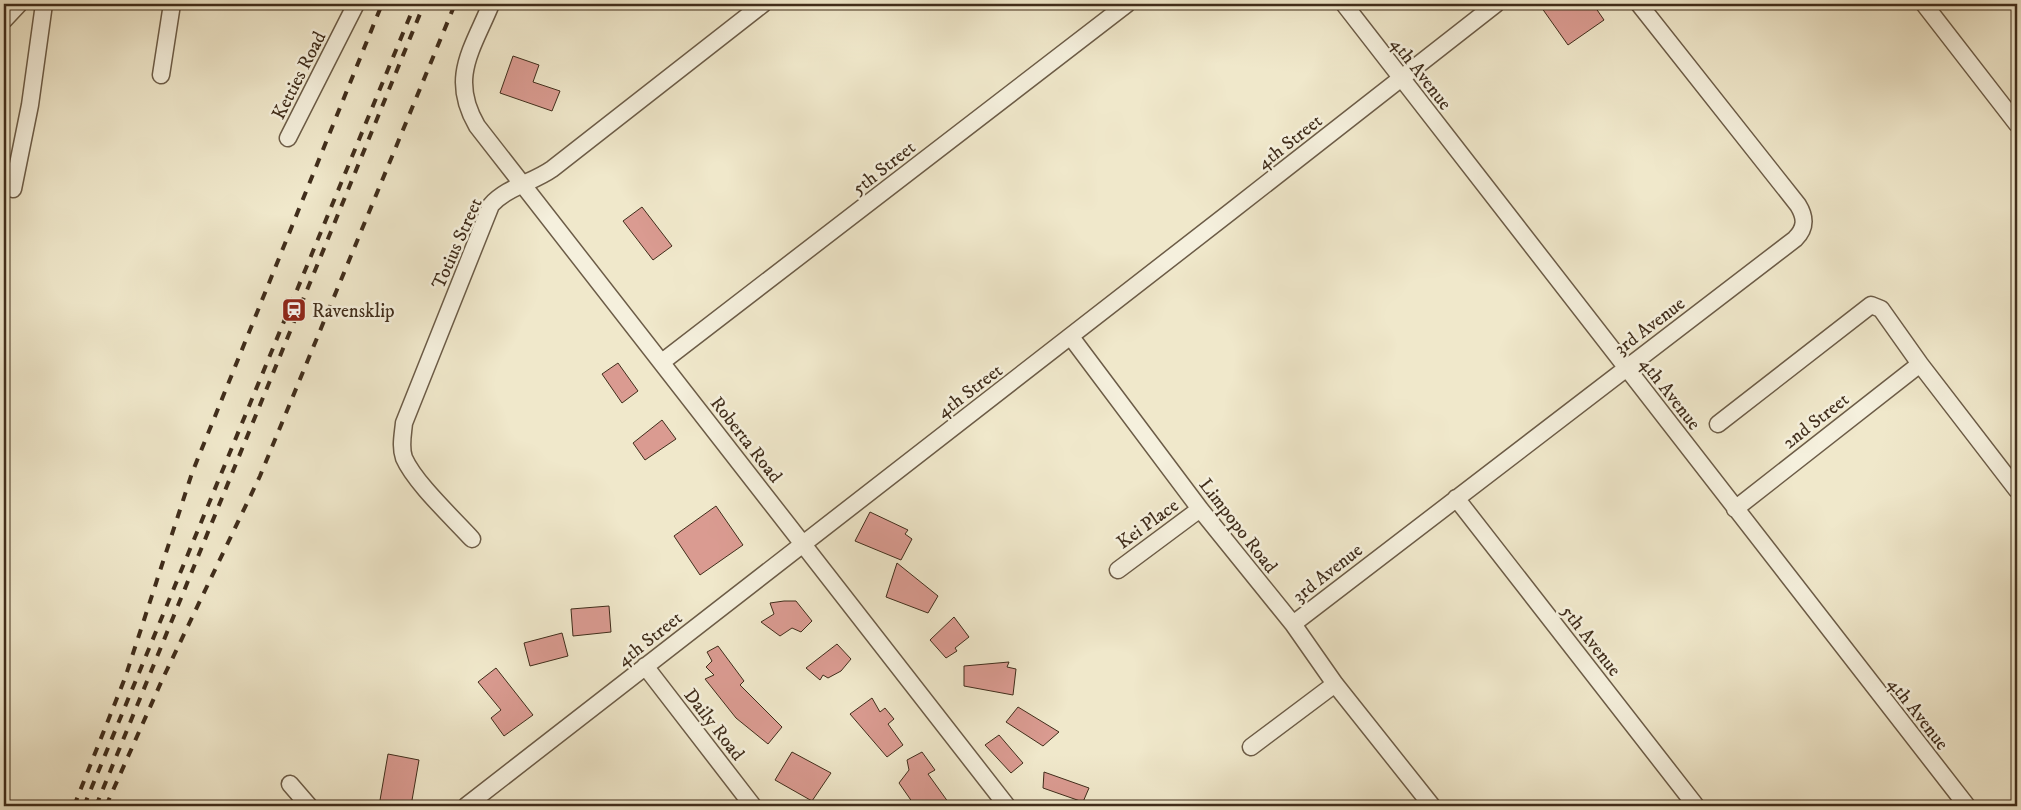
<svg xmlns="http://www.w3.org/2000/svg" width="2021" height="810" viewBox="0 0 2021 810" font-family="'IM FELL DW Pica',serif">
<rect width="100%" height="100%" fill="#f0e8cb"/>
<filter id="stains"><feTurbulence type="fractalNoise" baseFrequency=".004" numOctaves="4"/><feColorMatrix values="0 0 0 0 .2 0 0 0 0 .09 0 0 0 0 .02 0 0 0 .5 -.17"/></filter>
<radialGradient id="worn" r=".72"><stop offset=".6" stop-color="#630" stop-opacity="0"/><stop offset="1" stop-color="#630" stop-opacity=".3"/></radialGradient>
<path fill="#da9b91" stroke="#402d1b" d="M 1539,4 L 1593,4 L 1604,20 L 1568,45 Z
M 513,56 L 539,65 L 533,82 L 560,91 L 552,111 L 500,93 Z
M 642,207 L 672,246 L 653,260 L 623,221 Z
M 618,363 L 638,391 L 622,403 L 602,374 Z
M 662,420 L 676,439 L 645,460 L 633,443 Z
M 716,506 L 743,545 L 700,575 L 674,536 Z
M 870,512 L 908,530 L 905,534 L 912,539 L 901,560 L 855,541 Z
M 897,563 L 938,596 L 928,613 L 886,597 Z
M 784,601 L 796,601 L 812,621 L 801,632 L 792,628 L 780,636 L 761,622 L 774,614 L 770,603 Z
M 609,606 L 611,632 L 573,636 L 571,609 Z
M 954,617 L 969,637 L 955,648 L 957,651 L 946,658 L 930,640 Z
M 562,633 L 568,656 L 530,666 L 524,643 Z
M 837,644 L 851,659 L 841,671 L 828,678 L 823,675 L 820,680 L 806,668 Z
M 718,646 L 744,681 L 740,685 L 782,727 L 768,744 L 736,718 L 705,679 L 714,675 L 706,667 L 712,661 L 707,652 Z
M 1009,662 L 1007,667 L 1016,669 L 1013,695 L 964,686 L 964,666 Z
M 496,668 L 533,715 L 504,736 L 491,718 L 501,710 L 478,682 Z
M 872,698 L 880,712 L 885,708 L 894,719 L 888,724 L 903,745 L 887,757 L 850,714 Z
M 1018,707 L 1059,732 L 1043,746 L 1006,722 Z
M 999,735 L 1023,763 L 1011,773 L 985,745 Z
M 792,752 L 831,773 L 812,801 L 775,780 Z
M 922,752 L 935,770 L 928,774 L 951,806 L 915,806 L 899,783 L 909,770 L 907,760 Z
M 388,754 L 419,760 L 411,806 L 379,806 Z
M 1044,772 L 1089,788 L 1083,802 L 1043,788 Z"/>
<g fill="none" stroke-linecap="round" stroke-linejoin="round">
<defs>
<path id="minor" d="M 491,4 C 472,50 449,78 477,126 L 1007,806
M 1344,4 L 1967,806
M 1924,4 L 2017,124
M 4,20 L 19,4
M 161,75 L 172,4
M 288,138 L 356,4
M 13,189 L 30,105 L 44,4
M 1071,337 L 1200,509 L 1293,624 L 1335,684 L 1432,806
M 662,362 L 1127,4
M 1718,424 L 1871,305 L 1881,309 L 1920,364 L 2017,490
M 1456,498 L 1696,806
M 1735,509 L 1920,364
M 472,539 C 453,518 415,483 404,458 C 400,447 403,434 404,423 L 491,205 C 507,187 532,183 552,169 L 763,4
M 1118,570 L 1200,509
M 1293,624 L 1795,239 C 1806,228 1806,218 1798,205 L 1639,4
M 645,666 L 753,806
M 1251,747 L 1335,684
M 290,784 L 309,806
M 466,806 C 809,538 1154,273 1496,4"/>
</defs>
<use href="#minor" stroke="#6c5c47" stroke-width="19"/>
<use href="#minor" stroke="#f5f0dd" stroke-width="16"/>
<path stroke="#402d1b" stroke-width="4" stroke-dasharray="9 9" stroke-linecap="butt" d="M 74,806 L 125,678 L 192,473 L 382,4
M 84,806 L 415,4
M 96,806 L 424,4
M 106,806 L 163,678 L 260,476 L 455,4"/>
</g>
<defs>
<symbol id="station-square" viewBox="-11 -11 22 22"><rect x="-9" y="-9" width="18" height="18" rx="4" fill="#8f2418" stroke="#f5f0dd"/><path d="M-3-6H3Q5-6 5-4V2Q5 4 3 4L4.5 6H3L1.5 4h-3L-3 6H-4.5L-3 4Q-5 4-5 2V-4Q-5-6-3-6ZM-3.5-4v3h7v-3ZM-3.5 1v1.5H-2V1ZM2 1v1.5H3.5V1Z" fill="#fff"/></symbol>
</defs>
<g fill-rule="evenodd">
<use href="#station-square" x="280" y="296" width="28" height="28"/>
</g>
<g text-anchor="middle" stroke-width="5" stroke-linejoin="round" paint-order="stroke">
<g font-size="19" fill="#402d1b" stroke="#f5f0dd">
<text transform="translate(1422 73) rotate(52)" y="7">4th Avenue</text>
<text transform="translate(298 75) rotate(-63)" y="7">Ketties Road</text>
<text transform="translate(1289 141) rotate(-38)" y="7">4th Street</text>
<text transform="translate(883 167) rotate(-38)" y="7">5th Street</text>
<text transform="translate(456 243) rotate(-66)" y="7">Totius Street</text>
<text transform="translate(1649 325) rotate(-37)" y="7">3rd Avenue</text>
<text transform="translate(969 390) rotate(-37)" y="7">4th Street</text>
<text transform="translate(1671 393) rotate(52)" y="7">4th Avenue</text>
<text transform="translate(1815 420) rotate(-38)" y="7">2nd Street</text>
<text transform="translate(747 439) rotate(52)" y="7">Roberta Road</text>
<text transform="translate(1147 523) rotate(-36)" y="7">Kei Place</text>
<text transform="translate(1239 525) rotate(52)" y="7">Limpopo Road</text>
<text transform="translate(1327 572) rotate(-38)" y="7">3rd Avenue</text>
<text transform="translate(649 638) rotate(-38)" y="7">4th Street</text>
<text transform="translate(1592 640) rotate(52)" y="7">5th Avenue</text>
<text transform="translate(1919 713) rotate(52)" y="7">4th Avenue</text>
<text transform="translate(715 724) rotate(52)" y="7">Daily Road</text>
</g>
<g font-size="19" fill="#402d1b" stroke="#f5f0dd" text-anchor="start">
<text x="312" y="317">Ravensklip</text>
</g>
</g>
<rect width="2021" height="810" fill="none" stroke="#f0e8cb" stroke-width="20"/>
<rect x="5" y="5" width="2011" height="800" fill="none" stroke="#402d1b" stroke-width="2.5"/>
<rect x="10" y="10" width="2001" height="790" fill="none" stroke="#402d1b"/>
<rect width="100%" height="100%" filter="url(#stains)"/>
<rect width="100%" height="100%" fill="url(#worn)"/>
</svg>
